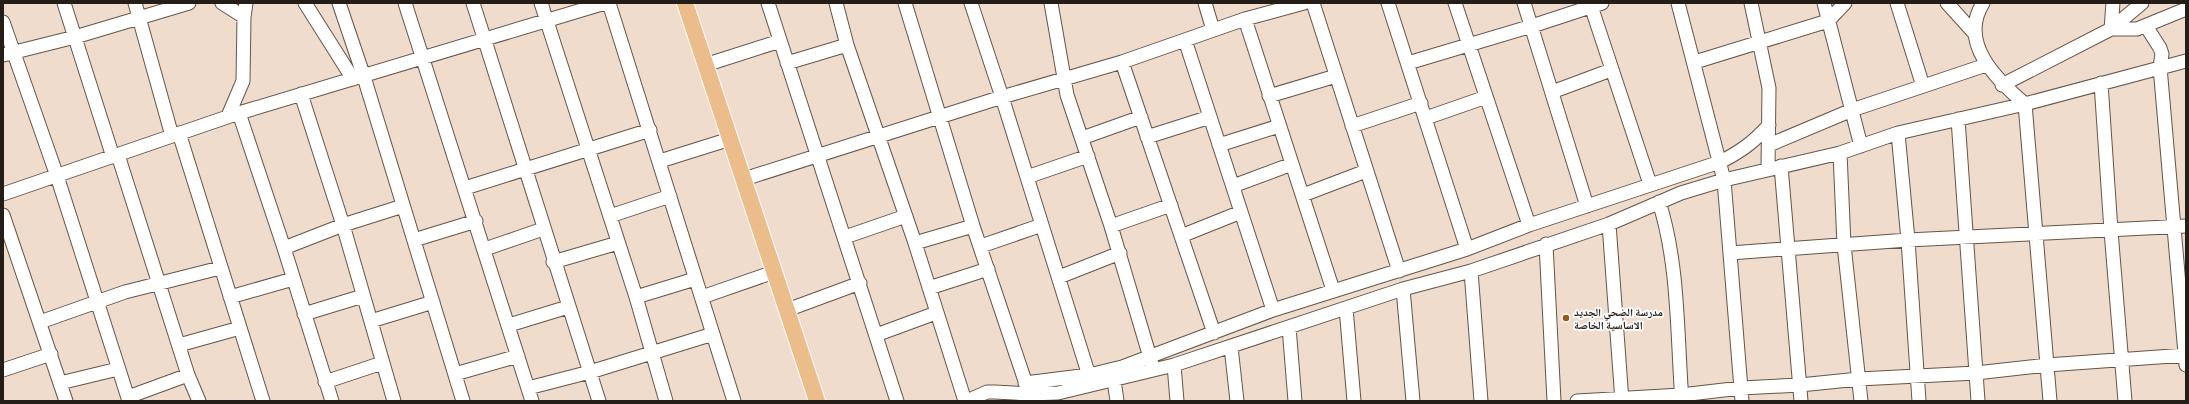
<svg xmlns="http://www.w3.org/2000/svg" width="2189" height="404" viewBox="0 0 2189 404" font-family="'PT Sans Narrow','Noto Naskh Arabic',sans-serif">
<rect width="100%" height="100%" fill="#efdccc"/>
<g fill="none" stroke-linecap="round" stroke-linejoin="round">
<defs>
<path id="minor" d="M 64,3 L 113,157
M 135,3 L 172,136
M 222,3 L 244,17
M 305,3 L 353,79
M 339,3 L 364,77 L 463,401
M 405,3 L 532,401
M 473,3 L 599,401
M 541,3 L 636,297 L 666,401
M 609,3 L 734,401
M 768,3 L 897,401
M 836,3 L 847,45 L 915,243 L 965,401
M 905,3 L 973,226 L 1028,390
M 971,3 L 1002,97 L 1091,382
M 1051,3 L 1067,95 L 1111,226 L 1152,364
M 1205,3 L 1213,30
M 1313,3 L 1399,271
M 1388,3 L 1467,249
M 1455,3 L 1529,225
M 1524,3 L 1587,206
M 1590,3 L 1650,184
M 1678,3 L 1724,180 L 1742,401
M 1751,3 L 1769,88 L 1768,169
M 1824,3 L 1861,146
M 1897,3 L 1923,86
M 1947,3 L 1975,34
M 1983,3 C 1958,43 1997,80 2025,104 L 2050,401
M 2113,3 L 2111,29 L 2137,29 L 2186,9
M 1245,19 L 1333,290
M 3,22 L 57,176 L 129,401
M 2146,26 L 2160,48 L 2162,54 L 2160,67 L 2186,365
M 1185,40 L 1273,310
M 3,55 L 75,37 L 189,3
M 1122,62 L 1214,333
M 1695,62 L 1828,21 L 1845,3
M 787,63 L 847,45
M 1408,63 L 1532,26 L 1602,3
M 705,65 L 780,41
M 2101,83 L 2111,231 L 2125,401
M 2002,85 L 2111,29 L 2142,3
M 1552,92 L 1611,70
M 301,94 L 343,225 L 394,401
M 1269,96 L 1336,76
M 239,113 L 284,248 L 332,401
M 228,116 L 243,81 L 244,17 L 246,3
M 1426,118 L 1486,97
M 1958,119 L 1978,401
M 1352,126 L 1421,103
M 179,133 L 263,401
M 1898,133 L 1908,240 L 1919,401
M 1147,137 L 1210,117
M 1082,138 L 1141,117
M 1219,145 L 1279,126
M 1769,145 L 1852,110 L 1986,65
M 1840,153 L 1844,245 L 1861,401
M 118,155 L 188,375 L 199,401
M 660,161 L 730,139
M 1781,166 L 1801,401
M 1027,177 L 1088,156
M 744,179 L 1002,97 L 1122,62 L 1245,19 L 1304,3
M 1233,186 L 1292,164
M 465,188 L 650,130
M 3,194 L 239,113 L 605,3
M 1303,195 L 1366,171
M 1659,202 C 1679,264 1677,336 1682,401
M 3,215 L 66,401
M 610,216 L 670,196
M 1609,224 L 1622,401
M 1111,226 L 1171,205
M 1181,236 L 1241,212
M 845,237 L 906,216
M 414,240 L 476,221
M 915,243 L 973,226
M 1546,244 L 1554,401
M 981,246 L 1042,225
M 284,248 L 343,225 L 403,206
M 485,249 L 543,229
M 1730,253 L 1908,240 L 2186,226
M 553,262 L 618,243
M 1471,271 L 1481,401
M 1059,277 L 1120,253
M 929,288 L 988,269
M 1403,289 L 1413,401
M 230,297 L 293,279
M 636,297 L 695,279
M 702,297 L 774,272
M 1346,308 L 1354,401
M 787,310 L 860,283
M 304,314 L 363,296
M 371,321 L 433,302
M 40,322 L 125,292 L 220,268
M 509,325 L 568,307
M 1289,327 L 1295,401
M 876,335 L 936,313
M 179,345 L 240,328
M 1231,347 L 1237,401
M 1174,365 L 1177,401
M 3,370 L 51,354
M 455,374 L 518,356
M 1114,380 L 1117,401
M 325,382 L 382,363
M 60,383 L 118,369
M 1025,383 L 1089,375 L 1122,367 L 1273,310 L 1467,249 L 1529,225 L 1720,162 C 1740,152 1754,142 1769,125
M 528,388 L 590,372 L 713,334
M 128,397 L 188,375
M 967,401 L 987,392 L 995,392 L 1029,394 L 1058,393 L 1174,365 L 1403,289 L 1471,271 L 1609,224 L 1681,193 L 1724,180 L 1840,153 L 1898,133 L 2025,104 L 2186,61
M 1577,401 L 1681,395 L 1741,388 L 1800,385 L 1859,379 L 1976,373 L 2047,365 L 2186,355"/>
<path id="major" d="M 685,3 L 817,401"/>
</defs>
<use href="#minor" stroke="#655547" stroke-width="15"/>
<use href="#major" stroke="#fff" stroke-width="18"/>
<use href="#minor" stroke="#fff" stroke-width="13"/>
<use href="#major" stroke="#ecbc8b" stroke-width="16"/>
</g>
<circle fill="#955b1a" stroke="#fff" stroke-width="1.5" cx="1566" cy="318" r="4"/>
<g text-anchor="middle" stroke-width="3.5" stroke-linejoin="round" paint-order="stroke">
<g font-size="11" font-weight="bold" fill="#251e18" stroke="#fff" text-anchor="start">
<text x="1574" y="316">مدرسة الضحي الجديد<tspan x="1574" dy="13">الاساسية الخاصة</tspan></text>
</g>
</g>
<rect width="2189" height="404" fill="none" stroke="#251e18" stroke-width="8"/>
</svg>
